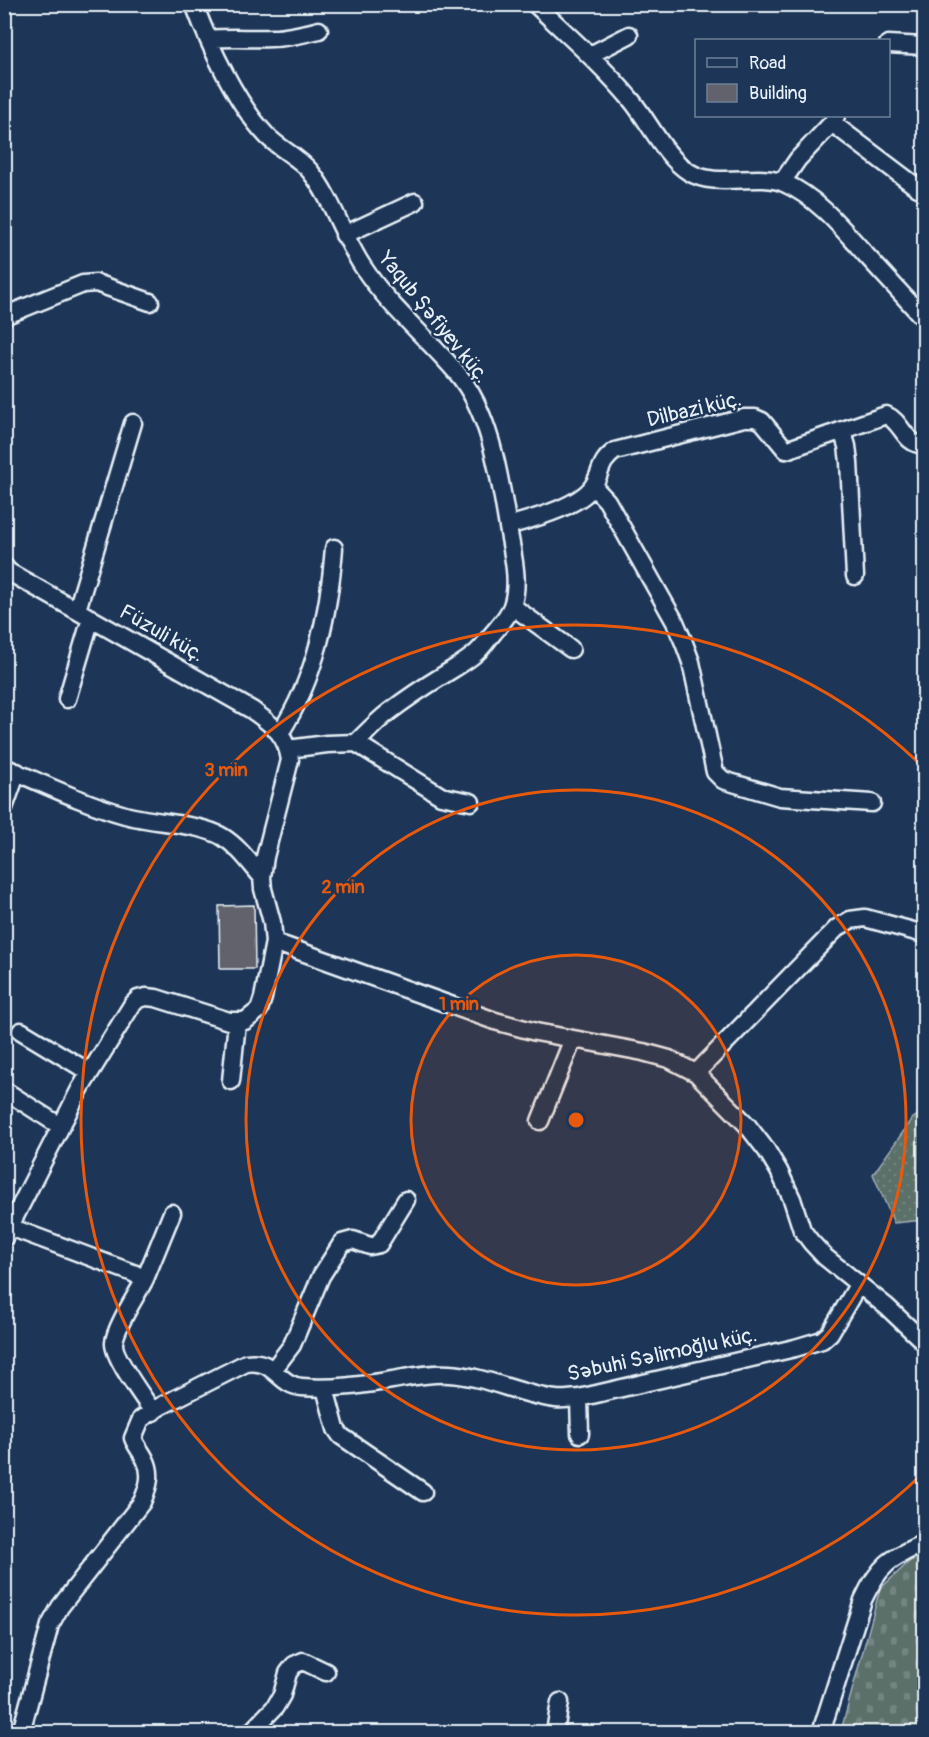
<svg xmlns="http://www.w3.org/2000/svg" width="929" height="1737" viewBox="0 0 929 1737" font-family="Pangolin,sans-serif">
<defs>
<pattern id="grass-dots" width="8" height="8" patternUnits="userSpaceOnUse" patternTransform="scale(1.5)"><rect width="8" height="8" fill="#5c706b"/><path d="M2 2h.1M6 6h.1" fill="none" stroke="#738581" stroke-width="1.8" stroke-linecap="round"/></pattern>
<pattern id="cemetery-stones" width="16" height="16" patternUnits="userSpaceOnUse" patternTransform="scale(1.5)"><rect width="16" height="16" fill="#5c706b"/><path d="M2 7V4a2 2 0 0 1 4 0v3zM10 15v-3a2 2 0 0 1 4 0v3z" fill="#738581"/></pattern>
</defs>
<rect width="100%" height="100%" fill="#1d3557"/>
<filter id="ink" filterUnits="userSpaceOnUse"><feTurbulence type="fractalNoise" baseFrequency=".0167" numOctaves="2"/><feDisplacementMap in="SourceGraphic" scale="12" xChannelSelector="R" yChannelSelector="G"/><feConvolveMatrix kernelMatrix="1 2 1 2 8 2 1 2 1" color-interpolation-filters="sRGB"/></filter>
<g filter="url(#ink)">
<path fill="url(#grass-dots)" stroke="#a2b0b2" stroke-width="1.5" d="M 924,1111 L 924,1220 L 894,1223 L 873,1174 L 913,1118 Z"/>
<path fill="url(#cemetery-stones)" stroke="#a2b0b2" stroke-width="1.5" d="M 924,1555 L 924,1732 L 844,1732 L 842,1727 L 880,1589 L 910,1561 Z"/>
<path fill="#62626c" stroke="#e8f1f8" stroke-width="1.5" d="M 254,905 L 255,969 L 220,969 L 219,906 Z"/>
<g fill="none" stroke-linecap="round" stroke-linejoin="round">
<defs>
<path id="minor" d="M 194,4 C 210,47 236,103 267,136 C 280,149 298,157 310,171 C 332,198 343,237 363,267 C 389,307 427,337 457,373 C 492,415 500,481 509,533 C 513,556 520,583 512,606 C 509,615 501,624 494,632 C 488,639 483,647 476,653 C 466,662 454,668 442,676 C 424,687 406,699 389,712 C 377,721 366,733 356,743 L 327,744 L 288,749
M 535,4 C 569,36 603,66 632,101 C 650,123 665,157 689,172 C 716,189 757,172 784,183 C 817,197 842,228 866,255 C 885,276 905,297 924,319
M 209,39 C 230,37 251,39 272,38 C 288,38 303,34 319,30
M 888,44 L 924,46
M 590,55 L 629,35
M 832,123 L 918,188
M 782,182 L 798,159 L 832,123 L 836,116
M 344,235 L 415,202
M 4,316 L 83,284 L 96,283 L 150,302
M 842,430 L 847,446 L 849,462 L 855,576
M 593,486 L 607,501 L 675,622 L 684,643 L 691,662 L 715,772 L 723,780 L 780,797 L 872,803
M 508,526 C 531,519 579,507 593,486 C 602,472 599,462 615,451 L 744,418 L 755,418 L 762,421 L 786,450 L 886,415 C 903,422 903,444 924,445
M 4,566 L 9,572 L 252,710 C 272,725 286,733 290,760 L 265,857 L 262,877 L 263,889 L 272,922 L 274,942 L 263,998 L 259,1010 L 245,1021 L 229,1021 L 156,998 L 146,997 L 138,999 L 132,1005 L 80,1089 L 4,1238
M 512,606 L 571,649
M 77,610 L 133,423
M 67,699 L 91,618
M 280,733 C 316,678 329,612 334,548
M 356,743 L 441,796 L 471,802
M 4,767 C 44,784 83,803 125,815 C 153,823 200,823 223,837 C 239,847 250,863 262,877
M 4,808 L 17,772
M 274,942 L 495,1021 L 536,1032 L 643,1052 L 669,1059 L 696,1073 L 747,1125 L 767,1151 L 779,1171 L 792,1199 L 802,1230 L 811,1242 L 825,1257 L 887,1307 L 924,1342
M 21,1031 L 89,1072
M 696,1073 L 837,928 L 850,920 L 865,918 L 924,934
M 231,1081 L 237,1022
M 4,1090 L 60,1126
M 540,1121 L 573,1039
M 10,1227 L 133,1273 L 145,1279 C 137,1295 115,1327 114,1343 C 113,1357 144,1398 153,1412
M 145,1279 L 172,1213
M 273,1370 L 292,1345 L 321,1276 L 342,1243 L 353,1240 L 370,1246 L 379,1244 L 406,1200
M 325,1388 L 336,1429 L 341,1436 L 423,1492
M 579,1398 L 580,1434
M 21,1732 L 50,1625 L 60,1607 L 142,1502 C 148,1488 153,1474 145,1459 C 141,1451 136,1446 133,1438 L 141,1419 L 161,1406 L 246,1363 C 275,1358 277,1385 302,1387 C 334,1390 367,1384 398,1379 C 415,1376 432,1373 449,1374 C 486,1376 520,1395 556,1399 C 564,1400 572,1398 579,1398 L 795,1348 L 822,1340 L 830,1333 L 858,1285
M 251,1732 L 275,1707 L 282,1695 L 288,1673 L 294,1665 L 303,1661 L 326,1672
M 555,1732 L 560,1702
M 821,1732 L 863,1600 C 879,1565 890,1558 924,1543"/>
</defs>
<use href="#minor" stroke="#e8f1f8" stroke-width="21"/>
<use href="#minor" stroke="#1d3557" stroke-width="16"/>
</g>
</g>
<circle cx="576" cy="1120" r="165" fill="#e8590c" fill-opacity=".12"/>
<g fill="none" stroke="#e8590c" stroke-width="3">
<circle cx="576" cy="1120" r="165"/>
<circle cx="576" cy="1120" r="330"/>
<path d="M923 1473A495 495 0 1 1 923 767"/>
</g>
<g text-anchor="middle" stroke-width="5" stroke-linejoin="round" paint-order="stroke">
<g font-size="21" fill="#e8f1f8" stroke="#1d3557">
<text transform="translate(434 317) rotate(51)" y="7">Yaqub Şəfiyev küç.</text>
<text transform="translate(694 409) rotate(-13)" y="7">Dilbazi küç.</text>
<text transform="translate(162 633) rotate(30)" y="7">Füzuli küç.</text>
<text transform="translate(662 1354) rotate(-12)" y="7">Səbuhi Səlimoğlu küç.</text>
</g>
</g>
<circle cx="576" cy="1120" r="9" fill="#e8590c" stroke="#1d3557" stroke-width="3"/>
<g font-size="18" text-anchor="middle" font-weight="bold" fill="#e8590c" stroke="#1d3557" stroke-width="5" stroke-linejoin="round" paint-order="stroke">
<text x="226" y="776">3 min</text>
<text x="343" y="893">2 min</text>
<text x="459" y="1010">1 min</text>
</g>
<rect width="929" height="1737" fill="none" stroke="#1d3557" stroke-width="24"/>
<rect x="12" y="12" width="905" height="1713" fill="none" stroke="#e8f1f8" stroke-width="2" filter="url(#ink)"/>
<rect x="695" y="39" width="195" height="78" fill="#1d3557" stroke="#6e8097" stroke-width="1.5"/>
<rect x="707" y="58" width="30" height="9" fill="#1d3557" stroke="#6e8097" stroke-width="1.5"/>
<text x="749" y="69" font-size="18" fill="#e8f1f8">Road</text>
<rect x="707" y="84" width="30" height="18" fill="#62626c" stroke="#6e8097" stroke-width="1.5"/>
<text x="749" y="99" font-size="18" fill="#e8f1f8">Building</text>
</svg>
